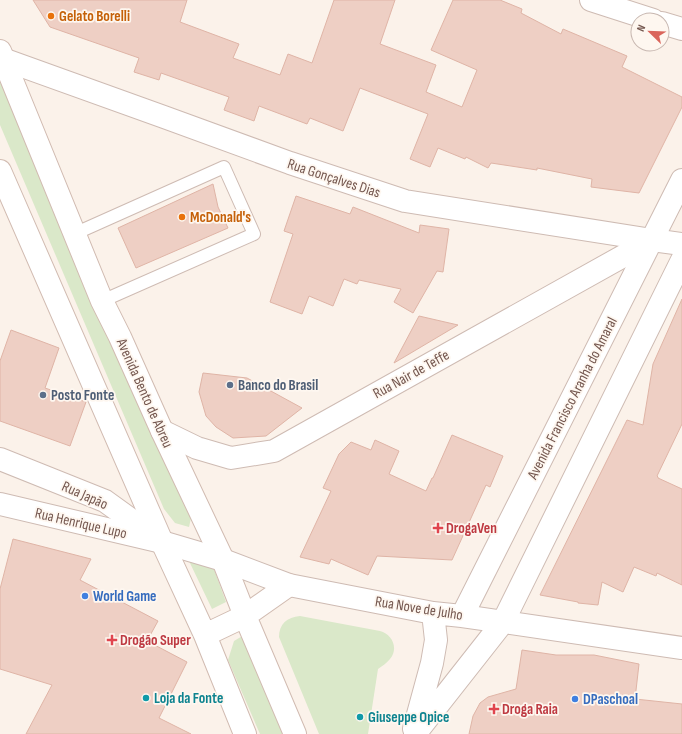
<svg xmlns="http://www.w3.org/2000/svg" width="682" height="734" viewBox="0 0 682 734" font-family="'Sofia Sans Condensed',sans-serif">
<rect width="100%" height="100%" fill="#fbf2ea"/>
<path fill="#dae8c9" d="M 0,78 L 192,514 L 189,527 L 175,523 L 164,509 L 0,125 Z
M 189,561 L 214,569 L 226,602 L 212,609 Z
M 300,616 L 380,631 C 392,634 399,648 390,659 C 387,663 382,666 378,669 L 368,734 L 319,734 L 279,637 C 279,624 287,617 300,616 Z
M 244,635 L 285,734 L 260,734 L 228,660 L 234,641 Z"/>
<path fill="#eecfc4" stroke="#dfb4a6" d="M 33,0 L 187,0 L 180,22 L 239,44 L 233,58 L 280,75 L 288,54 L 312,63 L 334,0 L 395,0 L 380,44 L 436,65 L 426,92 L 462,107 L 477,70 L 431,50 L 453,0 L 500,0 L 522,9 L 521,13 L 561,34 L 563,29 L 627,56 L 622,67 L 682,97 L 682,107 L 639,193 L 591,187 L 592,179 L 537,168 L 537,170 L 491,163 L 488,168 L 466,157 L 465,159 L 438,148 L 430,167 L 410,159 L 428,114 L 360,88 L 343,131 L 310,118 L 307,124 L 259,106 L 254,121 L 224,110 L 229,97 L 161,73 L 159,80 L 134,72 L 139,58 L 50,27 Z
M 213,184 L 218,207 L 228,228 L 136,268 L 118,228 Z
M 296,196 L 350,214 L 353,207 L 419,233 L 420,225 L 449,229 L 443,272 L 437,271 L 413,313 L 394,302 L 401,289 L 359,280 L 357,284 L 344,279 L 333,306 L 309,296 L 302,314 L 270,302 L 293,234 L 284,231 Z
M 682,299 L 682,424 L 657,476 L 658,477 L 658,478 L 682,489 L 682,585 L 657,573 L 656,576 L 634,567 L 623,592 L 602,582 L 598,605 L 578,603 L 578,602 L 540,595 L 627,420 L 643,425 L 653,364 Z
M 419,316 L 458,325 L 394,363 Z
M 11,330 L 59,348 L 45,388 L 86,402 L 70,446 L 0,421 L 0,361 Z
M 203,373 L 247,378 L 302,408 L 266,436 L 233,438 L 216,427 L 206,416 L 199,392 Z
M 452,435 L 503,456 L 490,487 L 486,485 L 452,560 L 377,556 L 368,575 L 331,559 L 329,564 L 300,557 L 331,491 L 323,488 L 339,454 L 351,442 L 371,450 L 375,440 L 399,451 L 389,474 L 426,491 L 432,478 L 433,478 Z
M 13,539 L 91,559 L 80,580 L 158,621 L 147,641 L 187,662 L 159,718 L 191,734 L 26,734 L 52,685 L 0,669 L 0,589 Z
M 522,650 L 556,655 L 594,655 L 639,664 L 635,699 L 682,704 L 682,734 L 469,734 L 473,716 L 480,703 L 488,697 L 516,689 Z"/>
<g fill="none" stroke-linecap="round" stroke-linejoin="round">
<defs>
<path id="service" d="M 74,234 L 224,167 L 254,234 L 102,301"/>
<path id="minor" d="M 591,0 L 653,20
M 662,23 L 682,29
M 0,58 L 164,117 L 290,163 L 405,201 L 652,240 L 682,244
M 162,431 L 197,448 L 231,458 L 274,451 L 652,240
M 0,459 L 105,501 L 162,542"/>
<path id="tertiary" d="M 0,504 L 162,542 L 223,560 L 289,585 L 433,613 L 462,616 L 682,648
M 462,616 L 682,180
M 414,729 L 432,663 L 436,640 L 433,613
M 415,734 L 503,622 L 682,260"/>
<path id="secondary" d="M 0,51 L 102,301 L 120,337 L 162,431 L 223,560 L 245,616 L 295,734
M 0,171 L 162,542 L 205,635 L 245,734
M 205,635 L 245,616 L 289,585"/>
</defs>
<use href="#service" stroke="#cebbb3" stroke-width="14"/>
<use href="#minor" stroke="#cebbb3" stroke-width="24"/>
<use href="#tertiary" stroke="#cebbb3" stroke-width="24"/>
<use href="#secondary" stroke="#d1bbb1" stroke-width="24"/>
<use href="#service" stroke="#fff" stroke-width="12"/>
<use href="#minor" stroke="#fff" stroke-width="22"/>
<use href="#tertiary" stroke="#fff" stroke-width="22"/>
<use href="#secondary" stroke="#fff" stroke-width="22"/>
</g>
<g fill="#e8710a" stroke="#fef7f0" stroke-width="1.5">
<circle cx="51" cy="16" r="4"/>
<circle cx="182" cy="217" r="4"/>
</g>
<g fill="#5c6f8a" stroke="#fef7f0" stroke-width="1.5">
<circle cx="230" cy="385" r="4"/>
<circle cx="43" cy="395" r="4"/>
</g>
<g fill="#e0444e" stroke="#fef7f0" stroke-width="1.5">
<path d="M436 522h4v4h4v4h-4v4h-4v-4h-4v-4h4z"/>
<path d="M110 634h4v4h4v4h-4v4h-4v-4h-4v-4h4z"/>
<path d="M492 703h4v4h4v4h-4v4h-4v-4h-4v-4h4z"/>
</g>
<g fill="#3f7fe0" stroke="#fef7f0" stroke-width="1.5">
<circle cx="85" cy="596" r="4"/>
<circle cx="575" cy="699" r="4"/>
</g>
<g fill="#0f9aa8" stroke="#fef7f0" stroke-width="1.5">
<circle cx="146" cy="698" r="4"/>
<circle cx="360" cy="717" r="4"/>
</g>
<g text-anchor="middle" stroke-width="3.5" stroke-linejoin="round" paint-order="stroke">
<g font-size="15" font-weight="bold" fill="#c56008" stroke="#fef7f0" text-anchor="start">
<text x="59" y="21">Gelato Borelli</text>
<text x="190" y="222">McDonald's</text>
</g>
<g font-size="15" fill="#74574f" stroke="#fef7f0">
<text transform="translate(334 178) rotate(18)" y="5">Rua Gonçalves Dias</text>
<text transform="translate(411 374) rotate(-29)" y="5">Rua Nair de Teffe</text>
<text transform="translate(145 393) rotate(66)" y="5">Avenida Bento de Abreu</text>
<text transform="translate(572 398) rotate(-63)" y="5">Avenida Francisco Aranha do Amaral</text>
<text transform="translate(85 495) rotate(24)" y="5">Rua Japão</text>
<text transform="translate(81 523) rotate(13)" y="5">Rua Henrique Lupo</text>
<text transform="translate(419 608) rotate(9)" y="5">Rua Nove de Julho</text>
</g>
<g font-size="15" font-weight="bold" fill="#4e5e75" stroke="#fef7f0" text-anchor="start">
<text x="238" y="390">Banco do Brasil</text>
<text x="51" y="400">Posto Fonte</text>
</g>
<g font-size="15" font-weight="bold" fill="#be3a42" stroke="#fef7f0" text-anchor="start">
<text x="446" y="533">DrogaVen</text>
<text x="120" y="645">Drogão Super</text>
<text x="502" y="714">Droga Raia</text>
</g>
<g font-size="15" font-weight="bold" fill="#366cbe" stroke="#fef7f0" text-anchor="start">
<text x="93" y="601">World Game</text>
<text x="583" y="704">DPaschoal</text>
</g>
<g font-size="15" font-weight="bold" fill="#0d838f" stroke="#fef7f0" text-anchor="start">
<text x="154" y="703">Loja da Fonte</text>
<text x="368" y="722">Giuseppe Opice</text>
</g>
</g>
<g transform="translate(650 32) rotate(293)"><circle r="19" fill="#fef7f0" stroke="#c7b7b0"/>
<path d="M0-3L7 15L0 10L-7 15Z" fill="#da655b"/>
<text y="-6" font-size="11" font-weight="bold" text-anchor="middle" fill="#74574f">N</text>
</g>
</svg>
